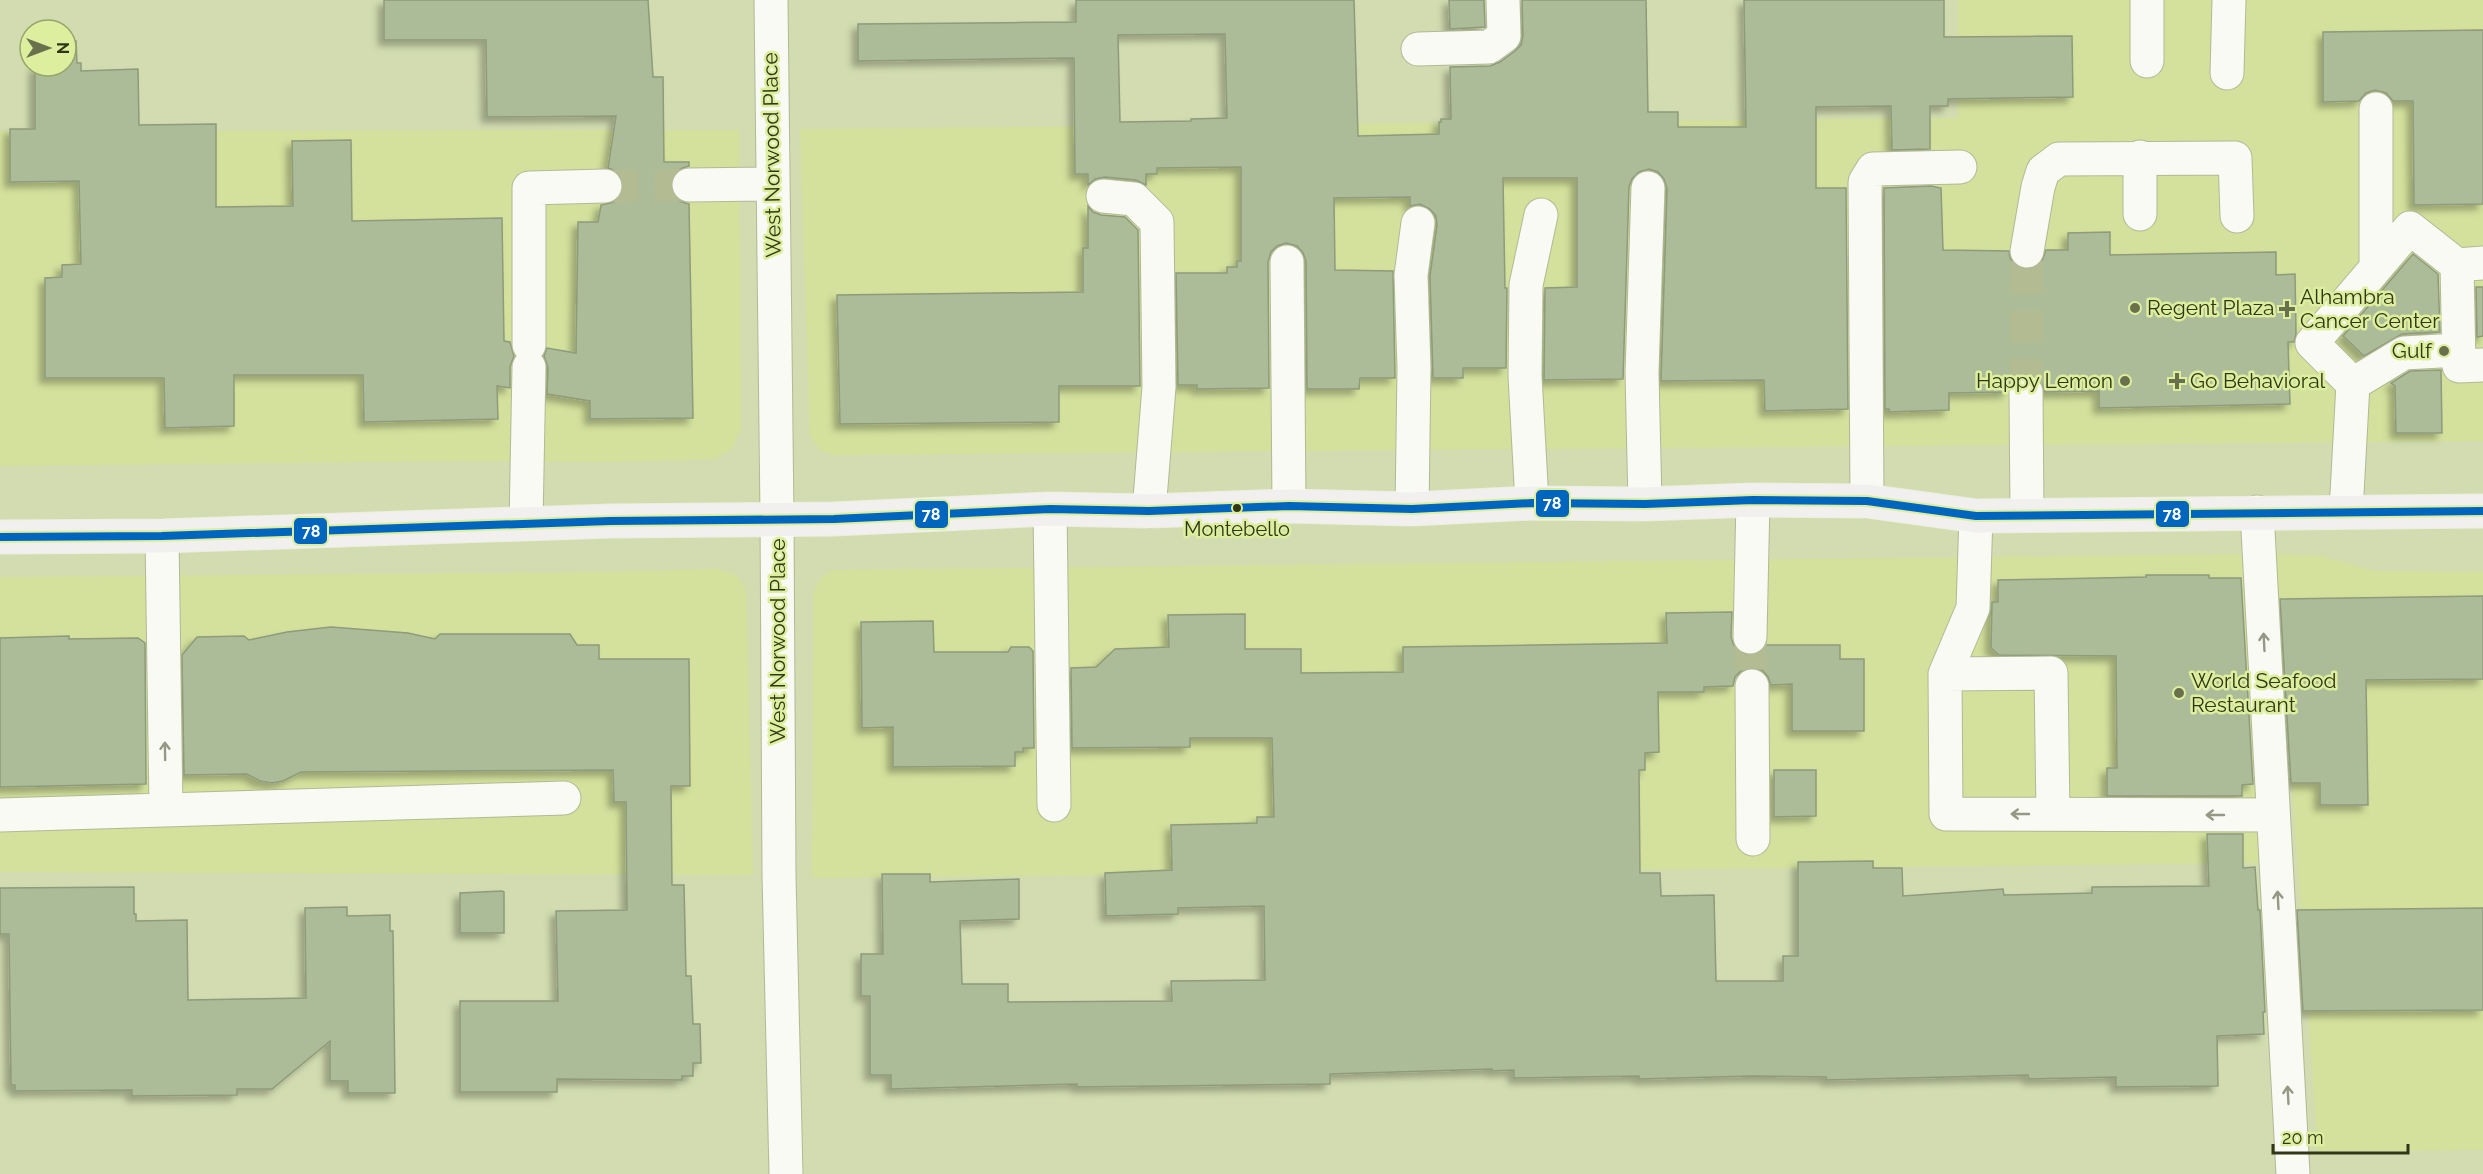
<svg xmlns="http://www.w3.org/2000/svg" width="2483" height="1174" viewBox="0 0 2483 1174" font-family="Raleway,sans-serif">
<defs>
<filter id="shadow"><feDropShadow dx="-5.5" dy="5.5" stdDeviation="3" flood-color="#0004"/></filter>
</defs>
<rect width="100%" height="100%" fill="#d2dcb0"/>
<path fill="#d3e19c" d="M 1958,0 L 2483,0 L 2483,441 L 833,455 L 819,450 L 810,435 L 800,129 L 1958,118 Z
M 739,130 L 741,429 L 732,449 L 715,459 L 613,462 L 458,461 L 0,466 L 0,131 Z
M 2250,554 L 2267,863 L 812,878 L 813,592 L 819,579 L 831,570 Z
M 2276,554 L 2322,556 L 2374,571 L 2483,572 L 2483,1150 L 2318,1151 Z
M 717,569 L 736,575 L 746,589 L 753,875 L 0,872 L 0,577 L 597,572 Z"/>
<path fill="#acbc98" stroke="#8e9b7b" stroke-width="1.5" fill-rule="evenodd" filter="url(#shadow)" d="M 384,0 L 648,0 L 653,77 L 663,77 L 664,162 L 689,162 L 689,166 L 680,169 L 673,175 L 670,186 L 673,194 L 679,201 L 689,204 L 693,418 L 590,419 L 590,401 L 547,394 L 548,367 L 544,356 L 547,348 L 576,353 L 578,222 L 598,222 L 601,205 L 614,202 L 622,194 L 624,185 L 621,177 L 614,170 L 608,168 L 616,116 L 487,117 L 486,40 L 384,40 Z
M 1076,0 L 1354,0 L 1358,136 L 1439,134 L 1439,122 L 1441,122 L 1441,119 L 1451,119 L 1450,67 L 1490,66 L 1500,62 L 1515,51 L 1521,45 L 1523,36 L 1522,0 L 1646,0 L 1648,112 L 1678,112 L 1678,127 L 1746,127 L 1744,0 L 1944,0 L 1944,37 L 2072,36 L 2073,97 L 1948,99 L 1948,106 L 1930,106 L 1930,149 L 1892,150 L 1891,106 L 1816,107 L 1816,188 L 1846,188 L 1848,409 L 1765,411 L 1764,380 L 1661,381 L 1667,189 L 1664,179 L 1658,172 L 1649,169 L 1639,172 L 1632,179 L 1629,187 L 1623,379 L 1544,380 L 1545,288 L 1577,287 L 1577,178 L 1503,178 L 1505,288 L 1507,288 L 1506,368 L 1463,368 L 1463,378 L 1433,378 L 1430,276 L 1437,225 L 1436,216 L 1430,209 L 1420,204 L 1410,206 L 1410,197 L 1334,198 L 1335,270 L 1393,271 L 1395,378 L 1360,378 L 1359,389 L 1307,389 L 1306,261 L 1303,253 L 1297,246 L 1286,243 L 1277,246 L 1271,252 L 1268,262 L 1269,388 L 1197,389 L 1197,385 L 1178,385 L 1176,273 L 1227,273 L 1227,267 L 1237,267 L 1237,261 L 1241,261 L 1241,167 L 1157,168 L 1157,174 L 1146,174 L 1146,185 L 1136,180 L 1105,177 L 1095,179 L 1088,185 L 1088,174 L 1075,174 L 1074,58 L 858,61 L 858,24 L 1076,22 ZM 1225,34 L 1227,118 L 1191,119 L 1191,121 L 1120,122 L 1118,35 Z
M 1449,0 L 1484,0 L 1485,27 L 1450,29 Z
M 2483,30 L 2483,204 L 2414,205 L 2413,101 L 2393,101 L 2386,93 L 2375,90 L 2366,93 L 2359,101 L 2323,102 L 2323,32 Z
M 66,41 L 76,41 L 77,63 L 81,63 L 81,71 L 138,69 L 139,125 L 216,124 L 216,207 L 293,206 L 292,141 L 351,140 L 352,221 L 502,218 L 504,341 L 510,342 L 514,356 L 510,367 L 510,388 L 497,386 L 498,419 L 364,422 L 363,375 L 234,375 L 234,426 L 165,428 L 164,378 L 45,378 L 45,278 L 62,277 L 62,265 L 81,264 L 79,181 L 10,182 L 10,129 L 35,129 L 35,66 L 66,66 Z
M 1931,186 L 1941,188 L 1943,250 L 2009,251 L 2010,258 L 2015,265 L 2023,269 L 2033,269 L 2041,263 L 2046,250 L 2068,250 L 2068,233 L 2110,232 L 2110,255 L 2276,252 L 2276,275 L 2295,274 L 2296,334 L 2294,342 L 2288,342 L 2290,404 L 2099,408 L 2099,391 L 2045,392 L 2042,383 L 2036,376 L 2025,373 L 2016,376 L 2010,382 L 2007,392 L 1949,393 L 1949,410 L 1889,412 L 1889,409 L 1885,409 L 1884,188 Z
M 1088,206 L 1093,212 L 1101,215 L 1125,217 L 1138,230 L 1140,386 L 1059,386 L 1059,422 L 840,424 L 837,295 L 1083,292 L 1083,248 L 1088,248 Z
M 2413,254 L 2438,274 L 2440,332 L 2402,334 L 2364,356 L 2343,336 Z
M 2476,287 L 2483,287 L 2483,336 L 2477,337 Z
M 2441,370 L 2442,433 L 2396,433 L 2395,386 L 2391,383 L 2410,371 Z
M 2146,575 L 2209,575 L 2209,578 L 2241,578 L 2253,784 L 2242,785 L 2242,796 L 2107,796 L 2107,768 L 2117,768 L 2116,656 L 1999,655 L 1991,648 L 1992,602 L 1998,602 L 1998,580 L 2146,577 Z
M 2483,596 L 2483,679 L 2366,680 L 2368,805 L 2320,805 L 2320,783 L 2291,783 L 2280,599 Z
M 1732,612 L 1731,637 L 1734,646 L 1741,653 L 1750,656 L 1758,654 L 1767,645 L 1840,645 L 1840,659 L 1864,659 L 1864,731 L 1792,731 L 1792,684 L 1771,685 L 1768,677 L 1762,670 L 1752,667 L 1742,670 L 1735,677 L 1733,686 L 1704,687 L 1704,692 L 1658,692 L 1659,752 L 1645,753 L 1645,770 L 1639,770 L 1640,873 L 1660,873 L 1661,896 L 1714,895 L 1716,981 L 1783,981 L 1783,956 L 1798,956 L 1798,862 L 1873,861 L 1873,868 L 1902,868 L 1903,896 L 2003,889 L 2004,895 L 2092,893 L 2092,887 L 2209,886 L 2207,834 L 2243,834 L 2243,868 L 2255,867 L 2258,910 L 2260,910 L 2265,1012 L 2263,1012 L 2264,1034 L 2217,1036 L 2218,1086 L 2116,1087 L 2116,1077 L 2029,1079 L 2028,1075 L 1827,1080 L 1826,1077 L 1752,1076 L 1639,1079 L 1639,1076 L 1514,1078 L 1514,1070 L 1492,1071 L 1492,1069 L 1330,1074 L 1330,1084 L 1077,1087 L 1077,1084 L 891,1089 L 891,1075 L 870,1075 L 870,996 L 861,996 L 861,954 L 883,954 L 882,874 L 930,874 L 930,882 L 1019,879 L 1019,919 L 960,921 L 962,984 L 1008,984 L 1008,1002 L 1172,1001 L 1171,981 L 1265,980 L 1264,906 L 1178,908 L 1178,914 L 1106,916 L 1105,873 L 1172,870 L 1171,825 L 1257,823 L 1257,817 L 1274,817 L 1272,738 L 1190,738 L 1190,747 L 1072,748 L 1071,668 L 1096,667 L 1115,649 L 1169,647 L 1168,615 L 1245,614 L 1245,649 L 1301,649 L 1301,673 L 1403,672 L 1403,647 L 1667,643 L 1666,613 Z
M 933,621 L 934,652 L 1008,652 L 1011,647 L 1029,647 L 1033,651 L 1034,748 L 1023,748 L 1023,752 L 1015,752 L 1015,766 L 893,767 L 893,727 L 862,728 L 861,622 Z
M 331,627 L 408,633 L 435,639 L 440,634 L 570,634 L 577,645 L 599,645 L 599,659 L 689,659 L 690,786 L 671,786 L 672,885 L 684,885 L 686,976 L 691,976 L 693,1024 L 700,1024 L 701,1063 L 693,1063 L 693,1076 L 682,1076 L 682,1080 L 557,1079 L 557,1092 L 460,1092 L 460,1001 L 558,1001 L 556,911 L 627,910 L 626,802 L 614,802 L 613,770 L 301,772 L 283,781 L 272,783 L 260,781 L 247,774 L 184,775 L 182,655 L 197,637 L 244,636 L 249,640 L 287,632 Z
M 69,636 L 69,639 L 138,638 L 145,643 L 146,784 L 0,787 L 0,638 Z
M 1774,770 L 1816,770 L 1816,816 L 1774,817 Z
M 134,887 L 134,914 L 136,914 L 136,921 L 187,920 L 188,1000 L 306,998 L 305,908 L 347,907 L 347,916 L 390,915 L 390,931 L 393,931 L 395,1093 L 348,1093 L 348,1081 L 330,1081 L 330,1041 L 272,1089 L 237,1089 L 237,1095 L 132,1096 L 132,1090 L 15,1091 L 15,1085 L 11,1085 L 9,934 L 0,934 L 0,888 Z
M 502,891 L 504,892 L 504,933 L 460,933 L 460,893 Z
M 2483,908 L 2483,1010 L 2303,1011 L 2297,910 Z"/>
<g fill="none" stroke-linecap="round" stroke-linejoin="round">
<path stroke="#b2bb91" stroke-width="33" stroke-dasharray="33 16" stroke-linecap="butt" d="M 605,186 L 689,185
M 2026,392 L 2027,251
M 1750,637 L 1752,686"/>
<defs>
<path id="minor" d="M 771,0 L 777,517 L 779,875 L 786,1174
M 2147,0 L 2147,61
M 1418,49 L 1489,47 L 1504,36 L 1503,0
M 2227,73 L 2229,0
M 2376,109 L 2376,268
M 2140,157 L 2140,214
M 689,185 L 772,184
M 1103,196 L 1134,199 L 1157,222 L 1159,387 L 1149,511
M 2027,251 L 2038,187 L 2043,171 L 2059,159 L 2235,158 L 2237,216
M 1287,262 L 1289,506
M 2457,265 L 2459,366 L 2483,365
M 529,345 L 529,188 L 605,186
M 2353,384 L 2404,353 L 2458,350
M 2026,392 L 2027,515
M 1867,501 L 1865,182 L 1873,169 L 1960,167
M 1532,503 L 1525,376 L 1526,285 L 1541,215
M 1645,504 L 1642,373 L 1648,188
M 1050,509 L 1054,805
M 1412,509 L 1414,368 L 1411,275 L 1418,223
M 2257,512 L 2293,1174
M 2346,512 L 2353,384 L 2312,343 L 2410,228 L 2457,265 L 2483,263
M 1976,516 L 1973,608 L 1945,674 L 1946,814 L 2273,815
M 526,523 L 529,367
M 162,536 L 166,810
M 1750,637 L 1753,500
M 1945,674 L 2051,673 L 2053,814
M 1752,686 L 1753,839
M 0,815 L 564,798"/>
<path id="major" d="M 0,537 L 162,536 L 610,521 L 834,519 L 1050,509 L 1149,511 L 1289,506 L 1412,509 L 1532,503 L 1645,504 L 1753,500 L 1867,501 L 1976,516 L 2483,511"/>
</defs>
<use href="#minor" stroke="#b1b995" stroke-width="35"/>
<use href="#major" stroke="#ebefdb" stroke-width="35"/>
<use href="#minor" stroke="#f8faf3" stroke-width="33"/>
<use href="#major" stroke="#f1f0ef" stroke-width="33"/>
<defs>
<path id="bus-1" d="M 0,537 L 162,536 L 610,521 L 834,519 L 1050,509 L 1149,511 L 1289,506 L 1412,509 L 1532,503 L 1645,504 L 1753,500 L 1867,501 L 1976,516 L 2483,511"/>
</defs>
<use href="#bus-1" stroke="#ddee9e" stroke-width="12"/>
<use href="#bus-1" stroke="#0065bd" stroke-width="8"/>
</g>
<defs><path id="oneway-shaft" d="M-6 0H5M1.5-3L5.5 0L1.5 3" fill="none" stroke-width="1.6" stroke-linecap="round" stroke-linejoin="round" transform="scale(1.5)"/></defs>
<g stroke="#949884">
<use href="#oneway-shaft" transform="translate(2264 642) rotate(-93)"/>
<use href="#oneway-shaft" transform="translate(165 751) rotate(-91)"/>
<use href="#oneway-shaft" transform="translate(2020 814) rotate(180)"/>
<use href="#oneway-shaft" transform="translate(2215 815) rotate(-180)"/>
<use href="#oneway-shaft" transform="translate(2278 900) rotate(-93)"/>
<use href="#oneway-shaft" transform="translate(2288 1095) rotate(-93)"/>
</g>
<g fill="#69714c" stroke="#ddee9e" stroke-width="2">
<circle cx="2135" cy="308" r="6"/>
<path d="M2284 300h6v6h6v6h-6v6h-6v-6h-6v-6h6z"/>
<circle cx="2444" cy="351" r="6"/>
<circle cx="2125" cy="381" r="6"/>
<path d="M2174 372h6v6h6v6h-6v6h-6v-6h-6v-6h6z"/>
<circle cx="2179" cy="693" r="6"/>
</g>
<circle fill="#313716" stroke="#ddee9e" stroke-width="2" cx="1237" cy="508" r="5"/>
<g text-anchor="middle" stroke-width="5" stroke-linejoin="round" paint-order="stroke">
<g font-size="20" fill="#313716" stroke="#ddee9e">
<text x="1237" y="536">Montebello</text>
</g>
<g font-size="21" fill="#313716" stroke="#ddee9e">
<text transform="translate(772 155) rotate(-91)" y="7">West Norwood Place</text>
<text transform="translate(778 641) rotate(-90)" y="7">West Norwood Place</text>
</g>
<g font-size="21" fill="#313716" stroke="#ddee9e" text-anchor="start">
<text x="2300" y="304">Alhambra<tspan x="2300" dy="24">Cancer Center</tspan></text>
<text x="2147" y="315">Regent Plaza</text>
<text x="2432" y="358" text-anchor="end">Gulf</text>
<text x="2113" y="388" text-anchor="end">Happy Lemon</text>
<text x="2190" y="388">Go Behavioral</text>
<text x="2191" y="688">World Seafood<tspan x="2191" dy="24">Restaurant</tspan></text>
</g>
</g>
<g stroke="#ddee9e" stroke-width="2">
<rect x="1535" y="489" width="35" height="29" rx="6" fill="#0065bd"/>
<rect x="2155" y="500" width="35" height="28" rx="6" fill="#0065bd"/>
<rect x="914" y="500" width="35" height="29" rx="6" fill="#0065bd"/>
<rect x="293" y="517" width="35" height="28" rx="6" fill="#0065bd"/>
</g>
<g font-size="16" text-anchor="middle" font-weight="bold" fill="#fff">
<text x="1552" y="509">78</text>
<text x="2172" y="520">78</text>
<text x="931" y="520">78</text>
<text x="311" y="537">78</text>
</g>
<g transform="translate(48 48) rotate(90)"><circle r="28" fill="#ddee9e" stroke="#98a568" stroke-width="1.5"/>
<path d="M0-4.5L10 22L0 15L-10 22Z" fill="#69714c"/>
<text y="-9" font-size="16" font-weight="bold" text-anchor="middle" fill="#313716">N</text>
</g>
<path d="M2273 1144v9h135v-9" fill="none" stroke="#313716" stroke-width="3"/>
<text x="2282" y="1144" font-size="18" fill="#313716" stroke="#ddee9e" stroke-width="4.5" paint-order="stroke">20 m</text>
</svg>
